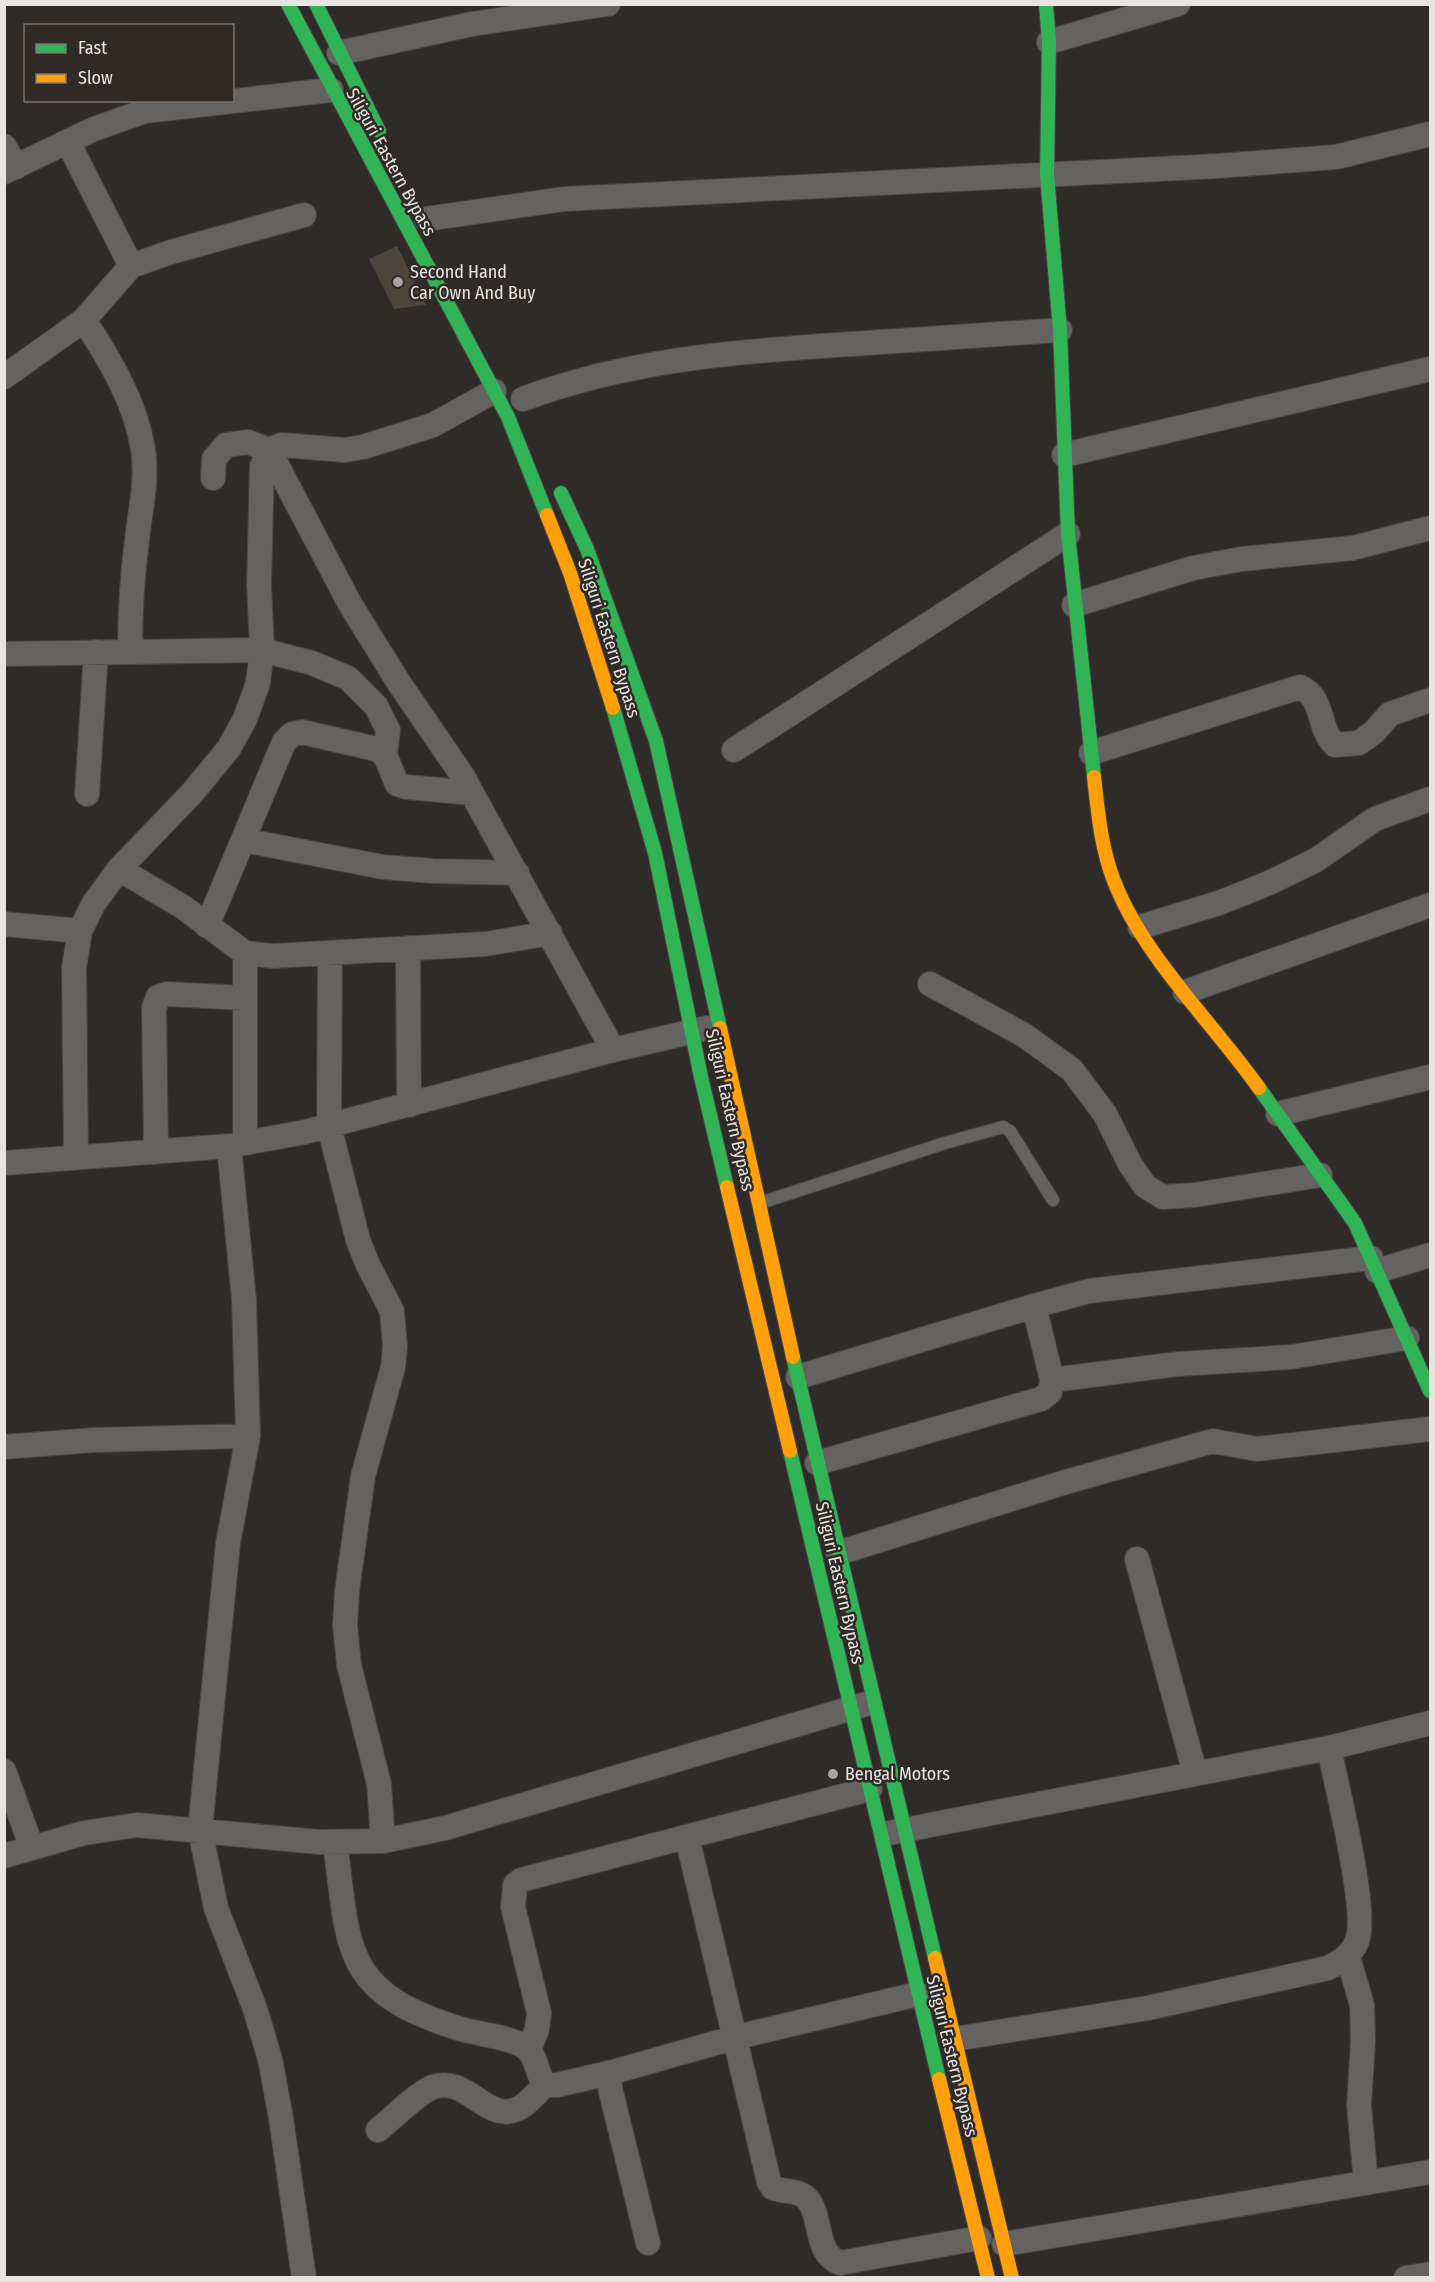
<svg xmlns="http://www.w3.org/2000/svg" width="1435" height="2282" viewBox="0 0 1435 2282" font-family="'Fira Sans Condensed',sans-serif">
<rect width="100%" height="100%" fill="#2e2b29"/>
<path fill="#4b453a" d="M 397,246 L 426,305 L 394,309 L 369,259 Z"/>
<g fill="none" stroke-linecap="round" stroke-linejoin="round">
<defs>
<path id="lane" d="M 760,1203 L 945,1143 L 1003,1127 L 1010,1131 L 1053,1200"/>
<path id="street" d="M 1049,42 L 1178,4
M 339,53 L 472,24 L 608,4
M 68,142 L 131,266
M 4,146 L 16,167
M 4,172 L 94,129 L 145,111 L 331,90
M 426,219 L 564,199 L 1218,166 L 1336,157 L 1430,134
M 84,320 C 110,360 135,401 143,449 C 148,480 140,510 137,540 C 132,577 130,614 130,651
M 4,377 L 84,320 L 131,266 L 171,252 L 304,215
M 523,399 C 625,361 729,352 837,345 C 911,340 986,335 1060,330
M 1064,455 L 1430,369
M 213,478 L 214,459 L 226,445 L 248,442 L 269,450 L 350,604 L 399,683 L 462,775 L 613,1050
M 1074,605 L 1193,568 L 1242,559 L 1353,548 L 1430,528
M 4,654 L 262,650 L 312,663 L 348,678 L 376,706 L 388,730 L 385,755
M 734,750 L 1068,534
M 1091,753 L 1300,687 C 1325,698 1317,728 1335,745 L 1359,743 L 1374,732 L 1390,714 L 1430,700
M 87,794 L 96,652
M 243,840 L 383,867 L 433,871 L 517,873
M 119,869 L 183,907 L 245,953 L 273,956 L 486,944 L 550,933
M 4,924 L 80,931
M 207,926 L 284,742 L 292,734 L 302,732 L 376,749 L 385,755 L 397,784 L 407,787 L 472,793
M 1140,927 L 1219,903 L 1269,883 L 1316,860 L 1375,819 L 1430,799
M 408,948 L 409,1105
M 245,953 L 245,1143
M 330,953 L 329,1126 L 358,1240 L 368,1265 L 392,1311 L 395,1347 L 393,1367 L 363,1476 L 347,1591 L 345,1625 L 349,1665 L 379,1784 L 383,1841
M 930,984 L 1024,1035 L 1072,1070 L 1105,1114 L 1130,1164 L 1145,1186 L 1163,1197 L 1195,1195 L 1320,1175
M 1185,992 L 1430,905
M 1278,1114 L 1430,1077
M 229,1146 L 244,1300 L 248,1436 L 228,1543 L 200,1830 L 216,1908 L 255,2009 L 270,2059 L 281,2118 L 304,2278
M 156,1152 L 154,1008 L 158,997 L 167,994 L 245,998
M 76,1158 L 74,967 L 80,931 L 94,903 L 119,869 L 193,792 L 229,748 L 245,719 L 258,683 L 262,650 L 259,585 L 262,466 L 269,450 L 282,445 L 345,450 L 363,447 L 433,425 L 494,391
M 4,1163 L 229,1146 L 305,1132 L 613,1050 L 707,1028
M 1377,1271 L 1430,1255
M 798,1377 L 1034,1306 L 1089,1291 L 1371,1258
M 1052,1380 L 1178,1364 L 1291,1357 L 1407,1338
M 4,1447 L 94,1440 L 248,1436
M 817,1463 L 1041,1399 L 1050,1392 L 1052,1380 L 1034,1306
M 838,1553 L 1069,1481 L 1213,1441 L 1257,1449 L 1430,1429
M 1137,1559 L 1195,1773
M 4,1771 L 32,1848
M 889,1833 L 1329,1748 L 1430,1723
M 687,1837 L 769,2182 L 773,2188 C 783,2192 795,2190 804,2196 C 824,2211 812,2253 840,2263 L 979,2238
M 335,1842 C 349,1950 342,1992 458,2028 C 477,2035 513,2036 527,2049 C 538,2058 536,2074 545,2085 L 557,2085 L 613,2072
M 4,1856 L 84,1833 L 137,1825 L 319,1842 L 383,1841 L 445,1828 L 866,1704
M 1348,1957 L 1362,2005 L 1363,2041 L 1359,2105 L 1366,2183
M 955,2039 L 1148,2008 L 1328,1968 C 1341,1961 1351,1956 1357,1941 C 1369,1913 1336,1784 1329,1748
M 529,2050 L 537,2029 L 539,2013 L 513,1907 L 515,1885 L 521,1880 L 870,1789
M 378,2130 C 392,2119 417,2093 433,2087 C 469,2075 488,2127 521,2107 C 530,2102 537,2092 545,2085
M 648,2243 L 611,2092 L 609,2081 L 613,2072 L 733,2038 L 918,1994
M 1004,2244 L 1430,2172
M 1406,2278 L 1430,2274"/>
<path id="fast" d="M 288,4 L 508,417 L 547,515
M 316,4 L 379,131
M 1046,4 L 1049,42 L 1047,175 L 1060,330 L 1068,534 L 1094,777
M 561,493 L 587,549 L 656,741 L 720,1028
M 613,708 L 655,853 L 701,1077 L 727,1187
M 1259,1088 L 1355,1223 L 1430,1391
M 793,1357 L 935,1958
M 790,1451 L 939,2079"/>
<path id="slow" d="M 547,515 L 570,573 L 613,708
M 1094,777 C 1098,812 1101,848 1114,881 C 1143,956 1212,1022 1259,1088
M 720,1028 L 793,1357
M 727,1187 L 790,1451
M 935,1958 L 1012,2278
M 939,2079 L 988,2278"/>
</defs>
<use href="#lane" stroke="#484644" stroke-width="14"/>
<use href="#street" stroke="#484644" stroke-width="26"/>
<use href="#fast" stroke="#484644" stroke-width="16"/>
<use href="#slow" stroke="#484644" stroke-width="16"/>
<use href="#lane" stroke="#656361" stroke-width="12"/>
<use href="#street" stroke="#656361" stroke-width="24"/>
<use href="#fast" stroke="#30b455" stroke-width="14"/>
<use href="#slow" stroke="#ff9f0a" stroke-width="14"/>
</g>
<g fill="#a7a3a1" stroke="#302a27" stroke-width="2">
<circle cx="398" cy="282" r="6"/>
<circle cx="833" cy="1774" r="6"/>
</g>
<g text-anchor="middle" stroke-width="5" stroke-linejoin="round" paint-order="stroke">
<g font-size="18" fill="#e8e4e1" stroke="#302a27">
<text transform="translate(391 162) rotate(61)" y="6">Siliguri Eastern Bypass</text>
<text transform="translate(609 638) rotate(72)" y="6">Siliguri Eastern Bypass</text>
<text transform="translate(730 1110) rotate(77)" y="6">Siliguri Eastern Bypass</text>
<text transform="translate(840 1583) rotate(77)" y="6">Siliguri Eastern Bypass</text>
<text transform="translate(952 2056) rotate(76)" y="6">Siliguri Eastern Bypass</text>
</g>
<g font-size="18" fill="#e8e4e1" stroke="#302a27" text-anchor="start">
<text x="410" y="278">Second Hand<tspan x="410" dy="21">Car Own And Buy</tspan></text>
<text x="845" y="1780">Bengal Motors</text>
</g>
</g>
<rect width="1435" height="2282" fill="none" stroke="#e8e4e1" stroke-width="12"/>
<rect x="24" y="24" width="210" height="78" fill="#302a27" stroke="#7a7471" stroke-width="1.5"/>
<rect x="36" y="44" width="30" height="9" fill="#30b455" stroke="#7a7471" stroke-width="1.5"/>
<text x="78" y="54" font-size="18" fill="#e8e4e1">Fast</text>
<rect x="36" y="74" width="30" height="9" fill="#ff9f0a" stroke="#7a7471" stroke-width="1.5"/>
<text x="78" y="84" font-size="18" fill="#e8e4e1">Slow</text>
</svg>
